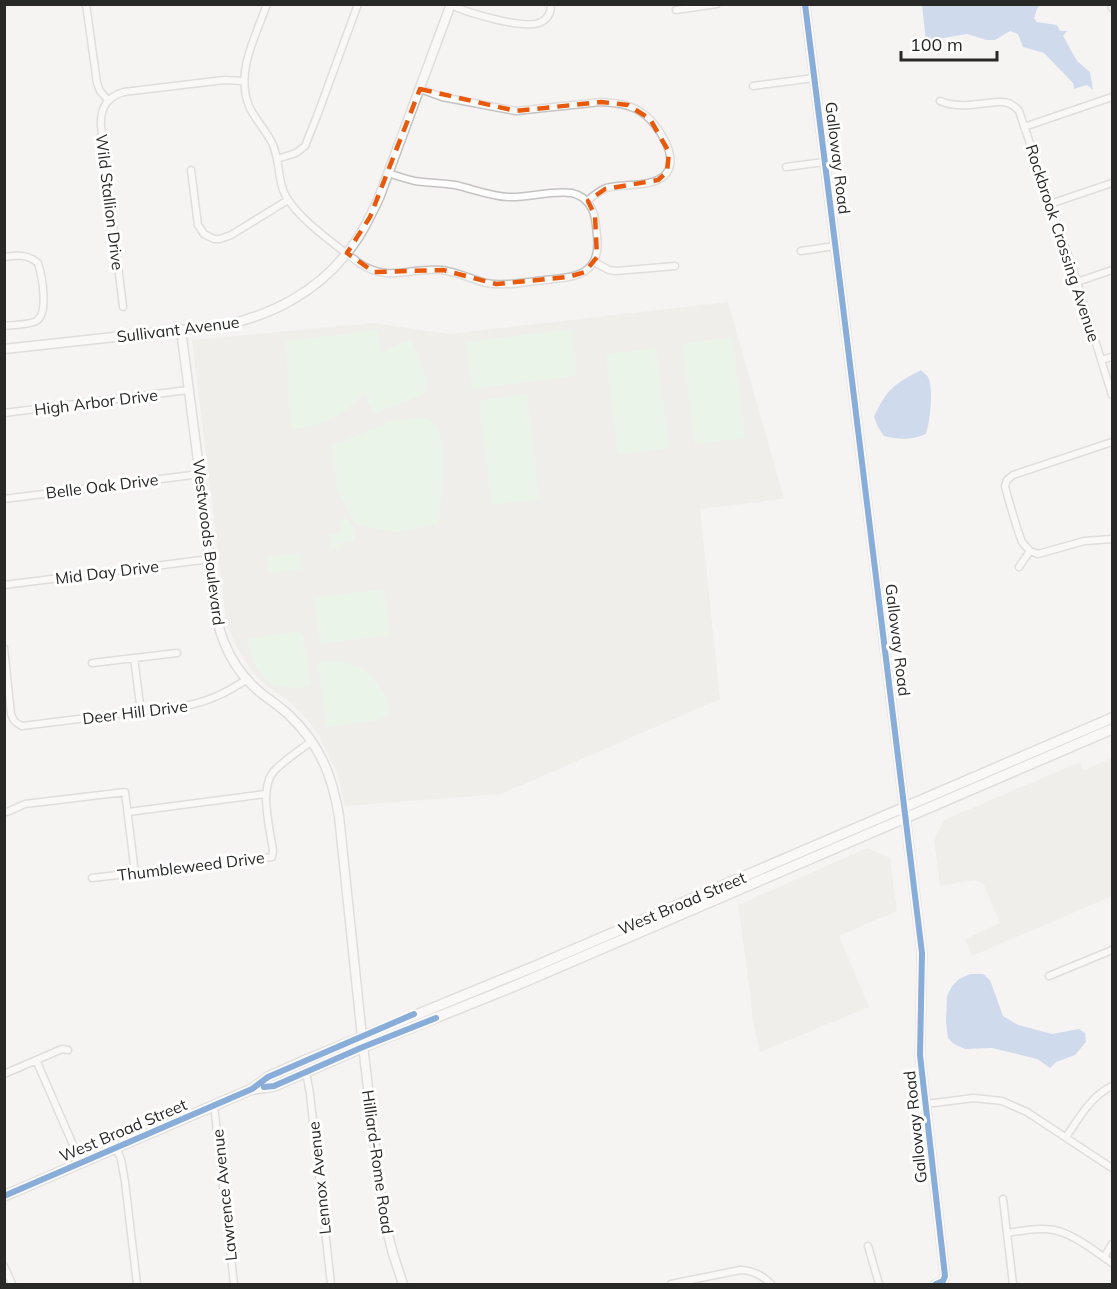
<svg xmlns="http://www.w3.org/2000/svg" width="1117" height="1289" viewBox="0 0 1117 1289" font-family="Mulish,sans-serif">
<rect width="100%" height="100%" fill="#f5f4f3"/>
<path fill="#e9e6e0" d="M 728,302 L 784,499 L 700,509 L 720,699 L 501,794 L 345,806 L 338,776 L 319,735 L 305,717 L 291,703 L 267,686 L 254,674 L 241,655 L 232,637 L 226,620 L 192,340 L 372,323 L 449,334 Z
M 1112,758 L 1112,896 L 972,956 L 965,939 L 1000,923 L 983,883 L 974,880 L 940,886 L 934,839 L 944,820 L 1080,762 L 1084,770 Z
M 867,848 L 890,858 L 897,911 L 839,936 L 869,1007 L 760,1052 L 752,1016 L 750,991 L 738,905 Z"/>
<path fill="#def4db" d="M 571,329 L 577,376 L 472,389 L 466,342 Z
M 378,330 L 381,354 L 394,346 L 412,340 L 428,383 L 424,394 L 374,414 L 368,401 L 365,391 C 354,407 330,423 310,426 C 304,428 298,428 291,428 L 286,341 Z
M 732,337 L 745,438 L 695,444 L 682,344 Z
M 656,348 L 669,448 L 618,455 L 606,354 Z
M 527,394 L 539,499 L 492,505 L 479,400 Z
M 415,418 C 422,418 427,417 433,422 C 451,438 440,501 438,524 L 396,532 L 358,525 L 354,522 L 337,489 L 332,446 L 392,421 Z
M 340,519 L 349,520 L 354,528 L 355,539 L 353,541 L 343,542 L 343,547 L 331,548 L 329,534 L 341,533 Z
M 299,553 L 301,569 L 269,573 L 267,557 Z
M 384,589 L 390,635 L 320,644 L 314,598 Z
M 298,631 L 303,635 L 311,686 C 269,693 256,679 248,639 Z
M 330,661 C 361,661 384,681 390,712 L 379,720 L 327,727 L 318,663 Z"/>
<path fill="#a1bae6" d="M 922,5 L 1040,5 L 1037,9 L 1034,18 L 1037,22 L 1057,25 L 1060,31 L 1067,31 L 1063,36 L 1077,61 L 1090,72 L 1093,90 L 1087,85 L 1074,89 L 1073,83 L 1044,53 L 1023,47 L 1018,34 L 1010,31 L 995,40 L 986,40 L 967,34 L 926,41 Z
M 921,370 C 923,372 926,374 928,377 C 934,388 930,422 926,434 C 911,440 900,440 884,436 L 878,427 L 874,417 C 887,388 895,384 921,370 Z
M 970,974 L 983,974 L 990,980 L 1003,1016 L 1018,1025 L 1052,1034 L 1079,1029 L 1085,1033 L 1086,1042 L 1075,1055 L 1056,1062 L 1050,1068 L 1037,1059 L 992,1048 L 965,1049 L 954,1044 L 948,1038 L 946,1022 L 947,996 L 952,986 L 959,979 Z"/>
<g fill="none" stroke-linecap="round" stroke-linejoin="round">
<defs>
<path id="street" d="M 86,4 L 97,83 L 100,91 L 108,100
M 267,4 C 256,36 235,72 249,106 C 255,120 267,131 273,145 C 279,160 278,175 283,190 C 293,216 336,245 359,263 C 389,283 410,267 442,270 C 457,272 471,279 486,283 C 502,286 519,283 536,281 C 568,277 602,280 597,236 C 596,227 596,217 592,209 C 588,201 581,195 572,193 C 551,190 529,198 508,197 C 490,196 473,189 455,185 C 442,183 428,183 415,181 C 406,179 397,176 388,173
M 1111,4 L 1112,8
M 451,5 C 468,13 522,29 539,23 C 547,20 551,13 551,4
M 676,10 L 717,4
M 753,86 L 814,78
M 420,89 L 442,97 L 516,111 L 601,102 C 615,103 629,104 641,112 C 657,122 681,158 665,175 C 652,188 623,183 606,188 C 599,191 593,196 587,201
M 940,101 C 952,106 965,106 978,104 C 994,103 1008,97 1019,111 L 1077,282 L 1112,395
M 1024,127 L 1112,97
M 277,159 L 296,153 L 305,146 L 317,116 L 358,4
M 786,167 L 824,162
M 191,170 L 198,225 L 204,234 L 214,239 L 220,239 L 231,235 L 288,200
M 1050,204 L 1112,183
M 801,251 L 835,246
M 4,257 C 18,255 27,254 38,263 C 42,276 50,317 34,322 C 25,325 14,325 4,326
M 594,262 L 609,270 L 616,271 L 675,266
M 1077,282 L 1112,270
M 123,307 L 101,126 C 100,109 106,97 124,92 L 224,80 L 244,81
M 1101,360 L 1112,357
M 4,413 L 188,390
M 1112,442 L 1013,475 L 1007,480 L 1005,486 L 1008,498 L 1018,531 L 1022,542 L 1030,551 L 1038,554 L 1084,541 L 1112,539
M 4,499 L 200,474
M 1019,567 L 1030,551
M 4,585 L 210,559
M 4,648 L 11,714 C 13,720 15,723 22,726 L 184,706 C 208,702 227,693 247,679
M 134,658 L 141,712
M 92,663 L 177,653
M 7,812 L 25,804 L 125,792 L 135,873
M 128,812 L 265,794
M 92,878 L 272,857 L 273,851 C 270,828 258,787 275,770 C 286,759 300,750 312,741
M 1049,976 L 1112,950
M 36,1060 L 81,1163
M 306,1072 L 310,1094 L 331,1284
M 4,1074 L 62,1049 L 68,1050
M 926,1104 L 974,1098 L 1002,1101 L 1027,1112 L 1112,1168
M 214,1105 L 234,1284
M 1066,1137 C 1079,1118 1091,1096 1112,1086
M 116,1148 L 121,1159 L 125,1182 L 137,1284
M 1003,1199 L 1013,1284
M 1007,1233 C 1022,1231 1039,1227 1054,1230 C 1074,1234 1096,1252 1112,1263
M 868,1246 L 879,1284
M 1104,1257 L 1112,1244
M 4,1266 L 12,1284
M 671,1284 L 740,1270 C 753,1270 762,1275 771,1284"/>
<path id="secondary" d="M 805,4 L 842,299 L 922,953 L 920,1055 L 945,1276 L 943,1281 L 936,1284
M 181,330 C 190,398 199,466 207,534 C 211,569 211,610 224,642 C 232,662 245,680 261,693 C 271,701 281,707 290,716 C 320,745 332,775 339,816 L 362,1037 L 383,1215 L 393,1254 L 403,1284
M 4,349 L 225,325 C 272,315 316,292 346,254 C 360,238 370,217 379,198 L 451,4"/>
<path id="primary" d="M 254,1089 L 274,1086 L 363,1047 L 517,985 L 1112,729
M 4,1196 L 252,1089 L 268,1077 L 306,1060 L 538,965 L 1112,718"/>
</defs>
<use href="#street" stroke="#c4c3c2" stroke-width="9"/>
<use href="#secondary" stroke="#c4c3c2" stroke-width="11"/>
<use href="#primary" stroke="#c4c3c2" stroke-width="12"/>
<use href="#street" stroke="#fefdfd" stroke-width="6"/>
<use href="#secondary" stroke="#fefdfd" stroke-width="8"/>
<use href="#primary" stroke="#fefdfd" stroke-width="9"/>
<defs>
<path id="cycleway" d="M 805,4 L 842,299 L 922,953 L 920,1055 L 945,1276 L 943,1281 L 936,1284
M 264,1087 L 274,1086 L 363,1047 L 436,1018
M 4,1196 L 252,1089 L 268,1077 L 414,1014"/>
</defs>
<use href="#cycleway" stroke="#fff" stroke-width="10"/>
<use href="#cycleway" stroke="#0057b8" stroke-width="6"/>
</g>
<path d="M0 0H1117V1289H0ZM 420,89 L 516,111 L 601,102 L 628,105 L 650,119 L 669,152 L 667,172 L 658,180 L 605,189 L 588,201 L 595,216 L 597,257 L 585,272 L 568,277 L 496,284 L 443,270 L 374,272 L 347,253 L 370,217 Z" fill="#f5f4f3" fill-opacity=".55" fill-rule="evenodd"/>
<path fill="none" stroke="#e8590c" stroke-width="4.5" stroke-dasharray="12 8" stroke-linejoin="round" d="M 420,89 L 516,111 L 601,102 L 628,105 L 650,119 L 669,152 L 667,172 L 658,180 L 605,189 L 588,201 L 595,216 L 597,257 L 585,272 L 568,277 L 496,284 L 443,270 L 374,272 L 347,253 L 370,217 Z"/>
<g text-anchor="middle" stroke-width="6" stroke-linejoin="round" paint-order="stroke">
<g font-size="16" fill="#282827" stroke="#fff">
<text transform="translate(838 158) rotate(83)" y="6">Galloway Road</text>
<text transform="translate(110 202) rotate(83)" y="6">Wild Stallion Drive</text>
<text transform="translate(1063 243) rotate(72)" y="6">Rockbrook Crossing Avenue</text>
<text transform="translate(178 329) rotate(-7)" y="6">Sullivant Avenue</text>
<text transform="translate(96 402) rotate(-7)" y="6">High Arbor Drive</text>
<text transform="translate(102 486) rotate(-7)" y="6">Belle Oak Drive</text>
<text transform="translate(209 542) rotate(83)" y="6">Westwoods Boulevard</text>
<text transform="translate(107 572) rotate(-7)" y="6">Mid Day Drive</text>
<text transform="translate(898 640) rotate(83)" y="6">Galloway Road</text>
<text transform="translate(135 712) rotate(-7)" y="6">Deer Hill Drive</text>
<text transform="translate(191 866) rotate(-7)" y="6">Thumbleweed Drive</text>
<text transform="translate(682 903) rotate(-23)" y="6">West Broad Street</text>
<text transform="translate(915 1127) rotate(-96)" y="6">Galloway Road</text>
<text transform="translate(123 1130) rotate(-23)" y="6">West Broad Street</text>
<text transform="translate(378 1162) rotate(82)" y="6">Hilliard-Rome Road</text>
<text transform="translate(319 1178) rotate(-96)" y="6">Lennox Avenue</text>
<text transform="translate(224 1195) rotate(-96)" y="6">Lawrence Avenue</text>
</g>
</g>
<rect width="1117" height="1289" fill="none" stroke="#282827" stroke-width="12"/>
<path d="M901 51v9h96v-9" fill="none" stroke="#282827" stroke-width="3"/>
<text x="910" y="51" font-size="18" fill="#282827" stroke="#ffffff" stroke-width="4.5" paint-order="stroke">100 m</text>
</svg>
